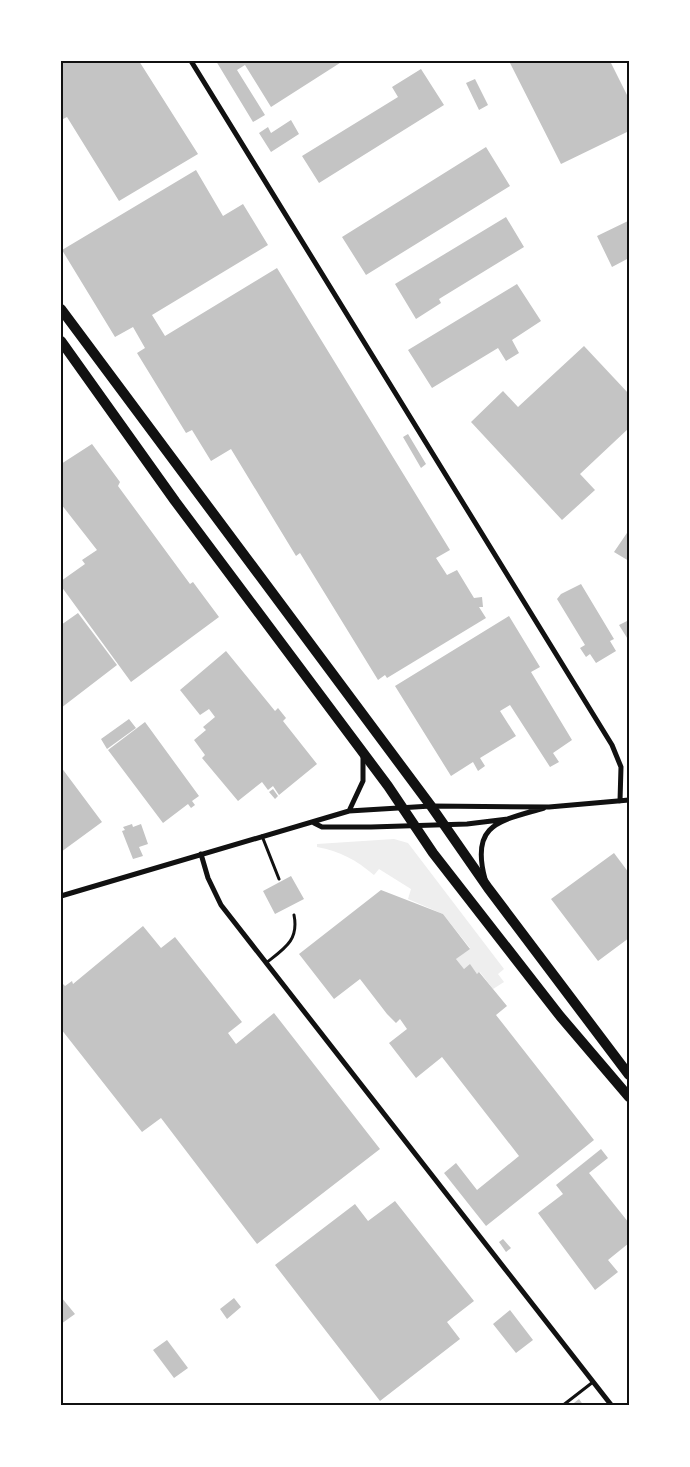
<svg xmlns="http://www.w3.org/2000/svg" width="690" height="1467" viewBox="0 0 690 1467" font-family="'Noto Serif',serif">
<rect width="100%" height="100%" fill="#fff"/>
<path fill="#eee" d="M 394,839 L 408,843 L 504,969 L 498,974 L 504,982 L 493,989 L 480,972 L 477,974 L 470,965 L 464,969 L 456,959 L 470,948 L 443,914 L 408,899 L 411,889 L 379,869 L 374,875 C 356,860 340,851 317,847 L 317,844 Z"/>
<path fill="#c4c4c4" d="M 61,61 L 139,61 L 198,154 L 119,201 L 67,117 L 61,120 Z
M 216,61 L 240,63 L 343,61 L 271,107 L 245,65 L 237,70 L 265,115 L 253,122 Z
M 509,61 L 610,61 L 629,99 L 629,131 L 561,164 Z
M 421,69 L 444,105 L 319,183 L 302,156 L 398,97 L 392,87 Z
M 475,79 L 488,105 L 479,110 L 466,83 Z
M 291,120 L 299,134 L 271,152 L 259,133 L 268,127 L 271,133 Z
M 486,147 L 510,186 L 366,275 L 342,237 Z
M 196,170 L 223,216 L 243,204 L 268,245 L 152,315 L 165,336 L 277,268 L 450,550 L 436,558 L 447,575 L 457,570 L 474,598 L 482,597 L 483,607 L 479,607 L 486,618 L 387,678 L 385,675 L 378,680 L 300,553 L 296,556 L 231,449 L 211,461 L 192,430 L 186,433 L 137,353 L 145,348 L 133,327 L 115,337 L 62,250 Z
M 506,217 L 524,247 L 439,299 L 441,303 L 416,319 L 395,284 Z
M 628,221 L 629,258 L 612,267 L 597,236 Z
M 517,284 L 541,321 L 512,340 L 519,353 L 506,361 L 498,348 L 432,388 L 408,350 Z
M 584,346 L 629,394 L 629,428 L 580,474 L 595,490 L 562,520 L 471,422 L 503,391 L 518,407 Z
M 408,434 L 426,464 L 421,468 L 403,437 Z
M 92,444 L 120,482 L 118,486 L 190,584 L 193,582 L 219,617 L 131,682 L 61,586 L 61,581 L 85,564 L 82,560 L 97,550 L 61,504 L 61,464 Z
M 629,530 L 629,561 L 614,552 Z
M 581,584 L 614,639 L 610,641 L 616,651 L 596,663 L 590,654 L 586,657 L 580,648 L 585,645 L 557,599 L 561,594 Z
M 78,613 L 117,665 L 61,708 L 61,625 Z
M 509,616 L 540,667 L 531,672 L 572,740 L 553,753 L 559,762 L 550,767 L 510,705 L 500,711 L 516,736 L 480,758 L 485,766 L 478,771 L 473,762 L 451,776 L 395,686 Z
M 629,620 L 629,641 L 619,625 Z
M 226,651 L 275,711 L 278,708 L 286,718 L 283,721 L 317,764 L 279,795 L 273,786 L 268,790 L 262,782 L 238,801 L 202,758 L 205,755 L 194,740 L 206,730 L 203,727 L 215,717 L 209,709 L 200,715 L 180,690 Z
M 129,719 L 136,728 L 107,749 L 101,739 Z
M 145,722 L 199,796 L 192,801 L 195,805 L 191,808 L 188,804 L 163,823 L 108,750 Z
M 61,767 L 102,822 L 61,852 Z
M 273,789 L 278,796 L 275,799 L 269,792 Z
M 132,824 L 133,827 L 141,824 L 148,844 L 139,847 L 143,856 L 133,859 L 122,831 L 125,830 L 123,827 Z
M 614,853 L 629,873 L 629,938 L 598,961 L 551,899 Z
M 291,876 L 304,899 L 275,914 L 263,891 Z
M 381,890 L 443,914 L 470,949 L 456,959 L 464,969 L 470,964 L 477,974 L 479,972 L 507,1006 L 496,1015 L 594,1140 L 486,1226 L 444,1173 L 456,1163 L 477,1190 L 519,1156 L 442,1057 L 416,1078 L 389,1043 L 407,1029 L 400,1019 L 396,1023 L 387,1014 L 360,979 L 334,999 L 299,954 Z
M 143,926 L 161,948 L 175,937 L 242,1022 L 228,1033 L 236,1044 L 274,1013 L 380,1149 L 257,1244 L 161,1118 L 142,1132 L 61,1029 L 61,982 L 65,986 L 72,981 L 73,984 Z
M 601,1149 L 608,1158 L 589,1173 L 629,1223 L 629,1243 L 608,1260 L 618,1272 L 595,1290 L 538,1213 L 563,1194 L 556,1185 Z
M 395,1201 L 474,1301 L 447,1322 L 460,1339 L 380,1401 L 275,1265 L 355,1204 L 368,1221 Z
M 503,1239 L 511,1248 L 506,1252 L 499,1242 Z
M 61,1297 L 75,1314 L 61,1324 Z
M 234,1298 L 241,1307 L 227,1319 L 220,1309 Z
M 510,1310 L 533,1340 L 516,1353 L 493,1324 Z
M 167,1340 L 188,1368 L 174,1378 L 153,1350 Z
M 579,1399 L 584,1406 L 570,1406 Z"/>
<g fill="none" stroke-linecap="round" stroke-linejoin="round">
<path stroke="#111" stroke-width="3" d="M 262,836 L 279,879
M 266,963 C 285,948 299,940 294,915
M 562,1406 L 593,1382"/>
<path stroke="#111" stroke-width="5" d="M 191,61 L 612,745 L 621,767 L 620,801
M 349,811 L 363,781 L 363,756
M 314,823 L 322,827 L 371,827 L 467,824 L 508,819
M 201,854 L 208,878 L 221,905 L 612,1406
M 485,879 C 470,823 500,821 544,808
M 61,896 L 349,811 L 431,806 L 549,807 L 629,800"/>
<path stroke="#111" stroke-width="10" d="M 61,309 L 431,806 L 488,888 L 629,1075
M 61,341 L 175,501 L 388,786 L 433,853 L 560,1016 L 629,1097"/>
</g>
<rect width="690" height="1467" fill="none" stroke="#ffffff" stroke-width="125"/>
<rect x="62" y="62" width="566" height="1342" fill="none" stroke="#111" stroke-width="2"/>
</svg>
